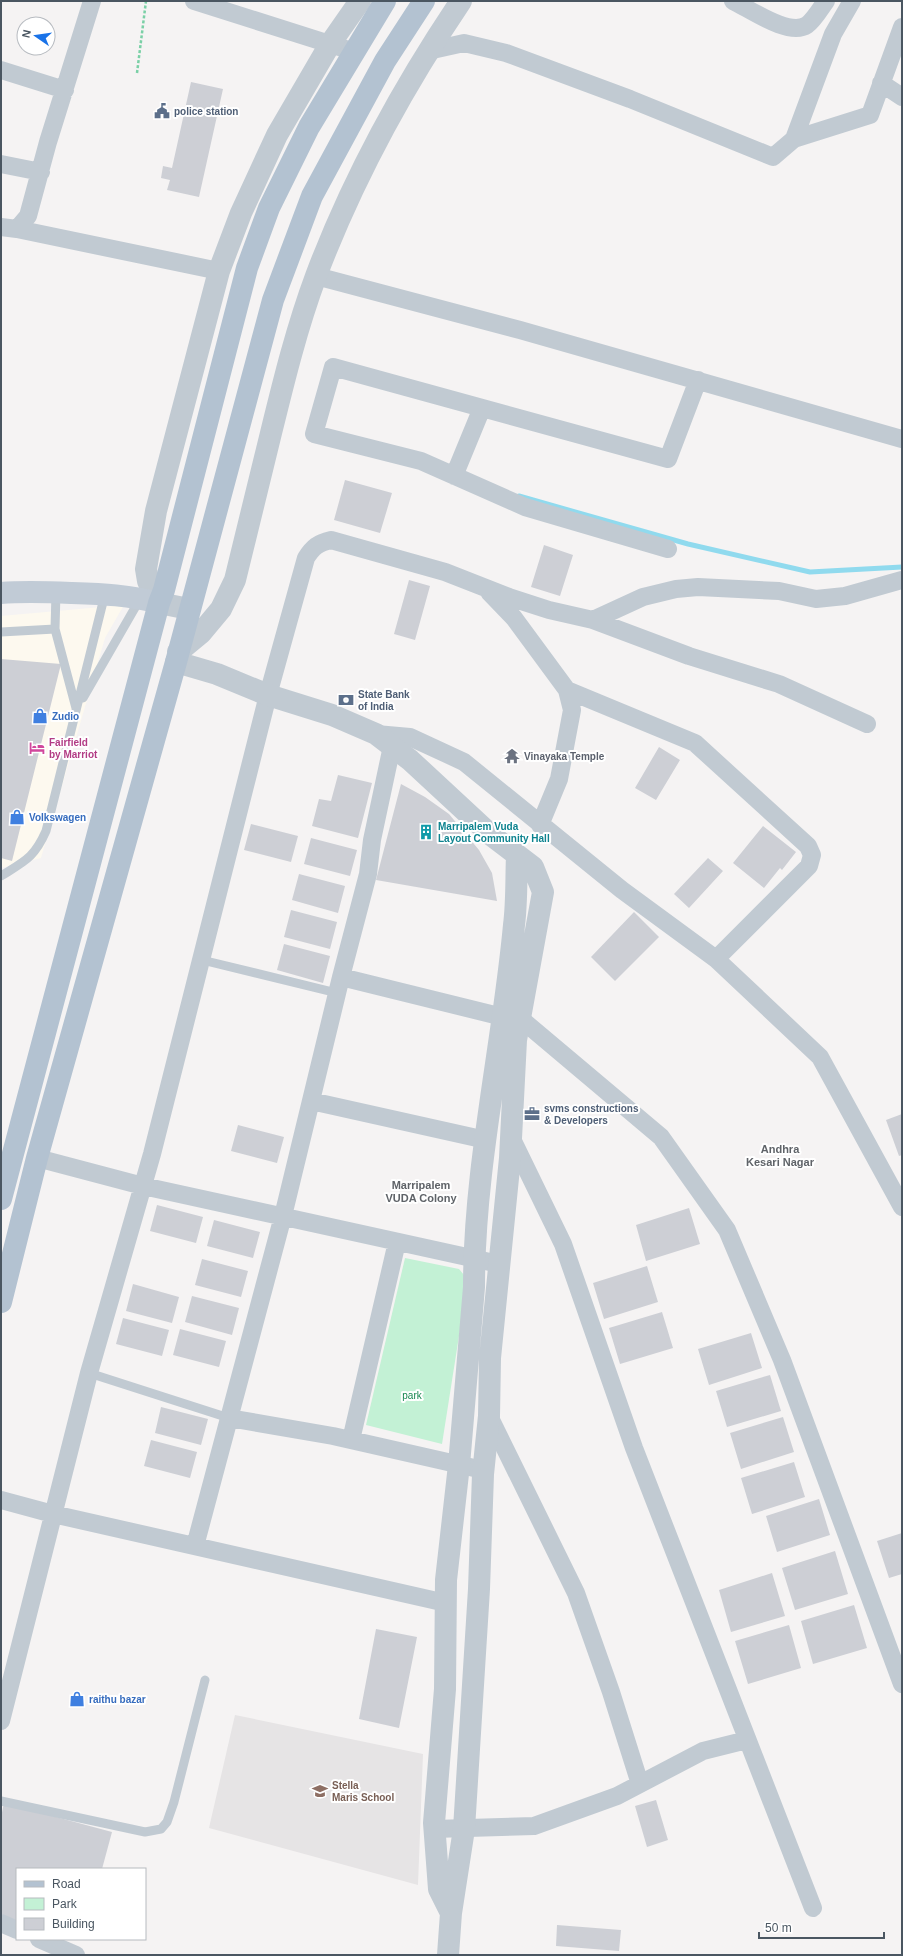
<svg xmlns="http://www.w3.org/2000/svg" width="903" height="1956" viewBox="0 0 903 1956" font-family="Arial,sans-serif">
<rect width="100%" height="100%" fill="#f5f3f3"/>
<path fill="#fdf9ef" d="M 124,605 L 105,638 L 41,858 L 1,868 L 1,616 Z"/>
<path fill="#e6e4e5" d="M 235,1715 L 423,1754 L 418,1885 L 209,1828 Z"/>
<path fill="#c3f1d5" d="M 405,1258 L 459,1269 L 464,1275 L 462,1317 L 442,1444 L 366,1425 Z"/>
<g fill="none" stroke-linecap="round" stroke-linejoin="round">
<path stroke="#90daee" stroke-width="5" d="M 519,496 L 688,544 L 810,572 L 902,567"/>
</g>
<path fill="#cdcfd5" d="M 191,82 L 223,89 L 199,197 L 167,190 L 170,180 L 161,178 L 163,166 L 172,168 Z
M 345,480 L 392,493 L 380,533 L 334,520 Z
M 544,545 L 573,555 L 560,596 L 531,587 Z
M 409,580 L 430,586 L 415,640 L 394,634 Z
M 1,659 L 61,664 L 12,861 L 1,858 Z
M 659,747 L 680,760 L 656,800 L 635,788 Z
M 338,775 L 372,783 L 358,838 L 312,826 L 319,799 L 331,801 Z
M 401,784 L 425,797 L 449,814 L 479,850 L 492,873 L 497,901 L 376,880 Z
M 251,824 L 298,836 L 291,862 L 244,850 Z
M 763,826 L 796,852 L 782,870 L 780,868 L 764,888 L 733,863 Z
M 311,838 L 357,850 L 350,876 L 304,864 Z
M 708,858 L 723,871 L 689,908 L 674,894 Z
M 299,874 L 345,886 L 338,913 L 292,900 Z
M 291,910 L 337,922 L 330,949 L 284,937 Z
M 634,912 L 659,937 L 615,981 L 591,957 Z
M 284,944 L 330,956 L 323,983 L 277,970 Z
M 902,1114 L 902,1155 L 899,1156 L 886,1120 Z
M 238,1125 L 284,1137 L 277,1163 L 231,1151 Z
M 157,1205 L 203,1217 L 196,1243 L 150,1231 Z
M 689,1208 L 700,1244 L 646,1261 L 636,1225 Z
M 214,1220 L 260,1232 L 253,1258 L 207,1246 Z
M 202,1259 L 248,1271 L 241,1297 L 195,1285 Z
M 647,1266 L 658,1302 L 604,1319 L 593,1283 Z
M 133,1284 L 179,1297 L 172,1323 L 126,1311 Z
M 192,1296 L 239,1308 L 232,1335 L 185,1322 Z
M 662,1312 L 673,1348 L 620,1364 L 609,1328 Z
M 123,1318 L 169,1330 L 162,1356 L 116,1344 Z
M 180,1329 L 226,1341 L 219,1367 L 173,1355 Z
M 751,1333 L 762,1368 L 709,1385 L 698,1349 Z
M 770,1375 L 781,1411 L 727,1427 L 716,1391 Z
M 161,1407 L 208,1419 L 201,1445 L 155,1433 Z
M 783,1417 L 794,1452 L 741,1469 L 730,1433 Z
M 151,1440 L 197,1452 L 190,1478 L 144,1466 Z
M 794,1462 L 805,1497 L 752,1514 L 741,1478 Z
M 819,1499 L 830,1535 L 777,1552 L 766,1516 Z
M 902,1533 L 902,1574 L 889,1578 L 877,1541 Z
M 835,1551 L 848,1594 L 795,1610 L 782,1568 Z
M 772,1573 L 785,1616 L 731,1632 L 719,1590 Z
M 854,1605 L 867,1648 L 813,1664 L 801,1621 Z
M 789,1625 L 801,1668 L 748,1684 L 735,1641 Z
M 376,1629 L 417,1637 L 399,1728 L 359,1719 Z
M 656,1800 L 668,1840 L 647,1847 L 635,1806 Z
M 4,1803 L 112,1832 L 102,1869 L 17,1869 L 17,1921 L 1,1914 L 1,1817 Z
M 557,1925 L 621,1930 L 619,1951 L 556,1946 Z"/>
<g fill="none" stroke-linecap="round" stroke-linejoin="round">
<path stroke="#7ad0a6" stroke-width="2.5" stroke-dasharray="3 2" stroke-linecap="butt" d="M 137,73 L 146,1"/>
<path stroke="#c1cad2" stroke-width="9" d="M 55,629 L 76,708
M 1,632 L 55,629 L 56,592
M 83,698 L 140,599
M 1,876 C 25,861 34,858 46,831 L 105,594
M 202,960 L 337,993
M 89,1373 L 229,1418
M 1,1801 L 145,1832 L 161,1829 L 167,1822 L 174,1802 L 205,1680"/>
<path stroke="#c1cad2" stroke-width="18" d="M 194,1 L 355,52
M 733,1 C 750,9 789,37 807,25 C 814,20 821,8 826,1
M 428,51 L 464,43 L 506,53 L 630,99 L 773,157 L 794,139 L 870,115 L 902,27
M 1,70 L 65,90
M 881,83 L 902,97
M 794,139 L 833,34 L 852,1
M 1,164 L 41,172
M 1,227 L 17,229 L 28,216 L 48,142 L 92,1
M 17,229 L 219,271
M 316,276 L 520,330 L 902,439
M 454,476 L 482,408
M 668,549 L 525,507 L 421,461 L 314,434 L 333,367 L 668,459 L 698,380
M 489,592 L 514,618 L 567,690 L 572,710 L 559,779 L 540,825
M 593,620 L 689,656 L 779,684 L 867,724
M 567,690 L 695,743 L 808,846 L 812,855 L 809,866 L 716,959
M 376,734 L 410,737 L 464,762 L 622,890 L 716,959 L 820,1057 L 902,1207
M 341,977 L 503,1017
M 521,1019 L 661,1137 L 727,1230 L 782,1360 L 902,1684
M 311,1101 L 486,1140
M 511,1137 L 563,1244 L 634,1448 L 813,1908
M 37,1158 L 143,1186 L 499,1264
M 489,1416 L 576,1593 L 611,1692 L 640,1784
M 229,1418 L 333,1436 L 483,1470
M 351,1440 L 397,1242
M 1,1500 L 53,1514 L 446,1603
M 195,1546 L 283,1216 L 341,977 L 368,874 L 372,840 L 392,746
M 1,1721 L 89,1373 L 152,1154 L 268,695 L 306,558 C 313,547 318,543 331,540 L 445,572 L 509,597 L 549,610 L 593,620 L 643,597 L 676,589 L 698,587 L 779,591 L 816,599 L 845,596 L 902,580
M 434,1829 L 534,1826 L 617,1796 L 703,1751 L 747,1740
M 1,1923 L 17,1930
M 39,1939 L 76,1955"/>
<path stroke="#c1cad2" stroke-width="22" d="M 189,609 L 159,603 L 148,581 L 146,569 L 156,511 L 219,271 L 241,213 L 277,135 L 330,44 L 360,1
M 178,652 L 201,633 L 221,609 L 235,580 C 247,531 259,482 271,433 C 284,380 297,327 316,276 C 353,178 403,87 461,1
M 176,662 L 217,674 L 268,695 L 332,715 L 376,734 L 410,760 L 491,835 L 533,867 L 543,892 L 516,1040 L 510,1158 L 490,1358 L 489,1416 L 483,1474 L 479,1589 L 464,1829 L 451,1913 L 448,1955
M 451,1913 L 439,1889 L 434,1823 L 445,1689 L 446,1580 L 459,1465 L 474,1287 C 474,1166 503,1045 514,925 C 517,902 516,878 517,855"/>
<path stroke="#c1cbd6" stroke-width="22" d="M 1,593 C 25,591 48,592 72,593 C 102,594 130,595 159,603"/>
<path stroke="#b3c2d1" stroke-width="22" d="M 1,1199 L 159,603 L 164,590 L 247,268 L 269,208 L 309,127 L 385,1
M 1,1302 L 37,1158 L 176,662 L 273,300 L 312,196 L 385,61 L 424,1"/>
</g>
<defs>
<symbol id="civic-bare" viewBox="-9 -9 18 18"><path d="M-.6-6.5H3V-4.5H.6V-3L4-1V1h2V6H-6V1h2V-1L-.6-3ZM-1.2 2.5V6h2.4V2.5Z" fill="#5c6f8a" stroke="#fff" stroke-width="2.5" paint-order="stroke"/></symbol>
<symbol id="bank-bare" viewBox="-9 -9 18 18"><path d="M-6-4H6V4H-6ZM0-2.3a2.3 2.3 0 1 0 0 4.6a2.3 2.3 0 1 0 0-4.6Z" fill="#5c6f8a" stroke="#fff" stroke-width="2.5" paint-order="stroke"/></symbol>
<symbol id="shop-bare" viewBox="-9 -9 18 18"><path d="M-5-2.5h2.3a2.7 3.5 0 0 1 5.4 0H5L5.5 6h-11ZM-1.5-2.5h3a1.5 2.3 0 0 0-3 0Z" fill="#3f7fe0" stroke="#fff" stroke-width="2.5" paint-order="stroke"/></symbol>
<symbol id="hotel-bare" viewBox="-9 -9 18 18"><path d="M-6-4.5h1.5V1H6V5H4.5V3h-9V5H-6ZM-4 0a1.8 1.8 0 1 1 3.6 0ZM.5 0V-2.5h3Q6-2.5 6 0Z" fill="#d1479c" stroke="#fff" stroke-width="2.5" paint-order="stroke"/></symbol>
<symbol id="temple-bare" viewBox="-9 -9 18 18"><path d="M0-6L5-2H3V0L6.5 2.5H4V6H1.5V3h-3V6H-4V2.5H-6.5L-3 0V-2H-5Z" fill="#6b7280" stroke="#fff" stroke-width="2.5" paint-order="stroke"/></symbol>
<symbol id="building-bare" viewBox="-9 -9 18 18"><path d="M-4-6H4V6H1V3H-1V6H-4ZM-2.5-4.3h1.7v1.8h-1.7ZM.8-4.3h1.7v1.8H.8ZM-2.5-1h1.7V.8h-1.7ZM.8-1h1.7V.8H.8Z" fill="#0f9aa8" stroke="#fff" stroke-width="2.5" paint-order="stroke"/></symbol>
<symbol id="office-bare" viewBox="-9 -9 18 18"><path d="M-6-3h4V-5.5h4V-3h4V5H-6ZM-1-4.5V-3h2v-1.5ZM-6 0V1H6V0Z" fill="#5c6f8a" stroke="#fff" stroke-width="2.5" paint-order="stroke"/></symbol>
<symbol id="school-bare" viewBox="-9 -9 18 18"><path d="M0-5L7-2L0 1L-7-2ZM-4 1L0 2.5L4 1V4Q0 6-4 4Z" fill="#8d6e63" stroke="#fff" stroke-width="2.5" paint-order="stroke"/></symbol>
</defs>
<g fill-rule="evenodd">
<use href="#civic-bare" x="151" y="100" width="22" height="22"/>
<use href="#bank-bare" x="335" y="689" width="22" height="22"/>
<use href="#shop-bare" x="29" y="705" width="22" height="22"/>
<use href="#hotel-bare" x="26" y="737" width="22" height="22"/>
<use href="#temple-bare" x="501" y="745" width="22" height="22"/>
<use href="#shop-bare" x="6" y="806" width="22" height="22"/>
<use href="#building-bare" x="415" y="821" width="22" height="22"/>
<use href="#office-bare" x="521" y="1103" width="22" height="22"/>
<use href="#shop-bare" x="66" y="1688" width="22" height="22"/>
<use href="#school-bare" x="309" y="1780" width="22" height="22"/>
</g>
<g text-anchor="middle" stroke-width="4" stroke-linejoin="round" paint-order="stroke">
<g font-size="10" font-weight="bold" fill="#4e5e75" stroke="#fff" text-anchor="start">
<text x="174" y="115">police station</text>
<text x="358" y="698">State Bank<tspan x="358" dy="12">of India</tspan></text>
<text x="544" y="1112">svms constructions<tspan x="544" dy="12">&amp; Developers</tspan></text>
</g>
<g font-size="10" font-weight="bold" fill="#366cbe" stroke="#fff" text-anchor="start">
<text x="52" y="720">Zudio</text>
<text x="29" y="821">Volkswagen</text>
<text x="89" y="1703">raithu bazar</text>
</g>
<g font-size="10" font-weight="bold" fill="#b23c85" stroke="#fff" text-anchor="start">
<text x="49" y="746">Fairfield<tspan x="49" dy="12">by Marriot</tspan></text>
</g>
<g font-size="10" font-weight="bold" fill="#5b616d" stroke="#fff" text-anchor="start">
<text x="524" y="760">Vinayaka Temple</text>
</g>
<g font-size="10" font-weight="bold" fill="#0d838f" stroke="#fff" text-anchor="start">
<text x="438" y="830">Marripalem Vuda<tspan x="438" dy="12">Layout Community Hall</tspan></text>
</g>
<g font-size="10" fill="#17864f" stroke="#fff">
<text x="412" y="1399">park</text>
</g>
<g font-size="10" font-weight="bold" fill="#785e54" stroke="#fff" text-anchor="start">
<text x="332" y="1789">Stella<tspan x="332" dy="12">Maris School</tspan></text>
</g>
<g font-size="11" font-weight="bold" fill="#5f6368" stroke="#fff">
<text x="780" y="1153">Andhra<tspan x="780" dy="13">Kesari Nagar</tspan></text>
<text x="421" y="1189">Marripalem<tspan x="421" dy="13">VUDA Colony</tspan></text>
</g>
</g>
<rect width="903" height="1956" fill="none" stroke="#4a5661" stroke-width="4"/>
<rect x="16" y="1868" width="130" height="72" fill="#ffffff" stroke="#b7bbc0"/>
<rect x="24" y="1881" width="20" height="6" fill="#b3c2d1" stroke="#b7bbc0"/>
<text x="52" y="1888" font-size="12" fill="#4a5661">Road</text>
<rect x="24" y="1898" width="20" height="12" fill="#c3f1d5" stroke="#b7bbc0"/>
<text x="52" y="1908" font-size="12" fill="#4a5661">Park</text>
<rect x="24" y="1918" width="20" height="12" fill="#cdcfd5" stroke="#b7bbc0"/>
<text x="52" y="1928" font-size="12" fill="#4a5661">Building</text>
<g transform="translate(36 36) rotate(283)"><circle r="19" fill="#ffffff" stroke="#b7bbc0"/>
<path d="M0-3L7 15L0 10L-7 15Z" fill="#1a73e8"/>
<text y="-6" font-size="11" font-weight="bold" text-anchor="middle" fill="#4a5661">N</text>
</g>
<path d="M759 1932v6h125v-6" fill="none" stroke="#4a5661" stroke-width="2"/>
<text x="765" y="1932" font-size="12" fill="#4a5661" stroke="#ffffff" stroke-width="3" paint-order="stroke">50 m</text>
</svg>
